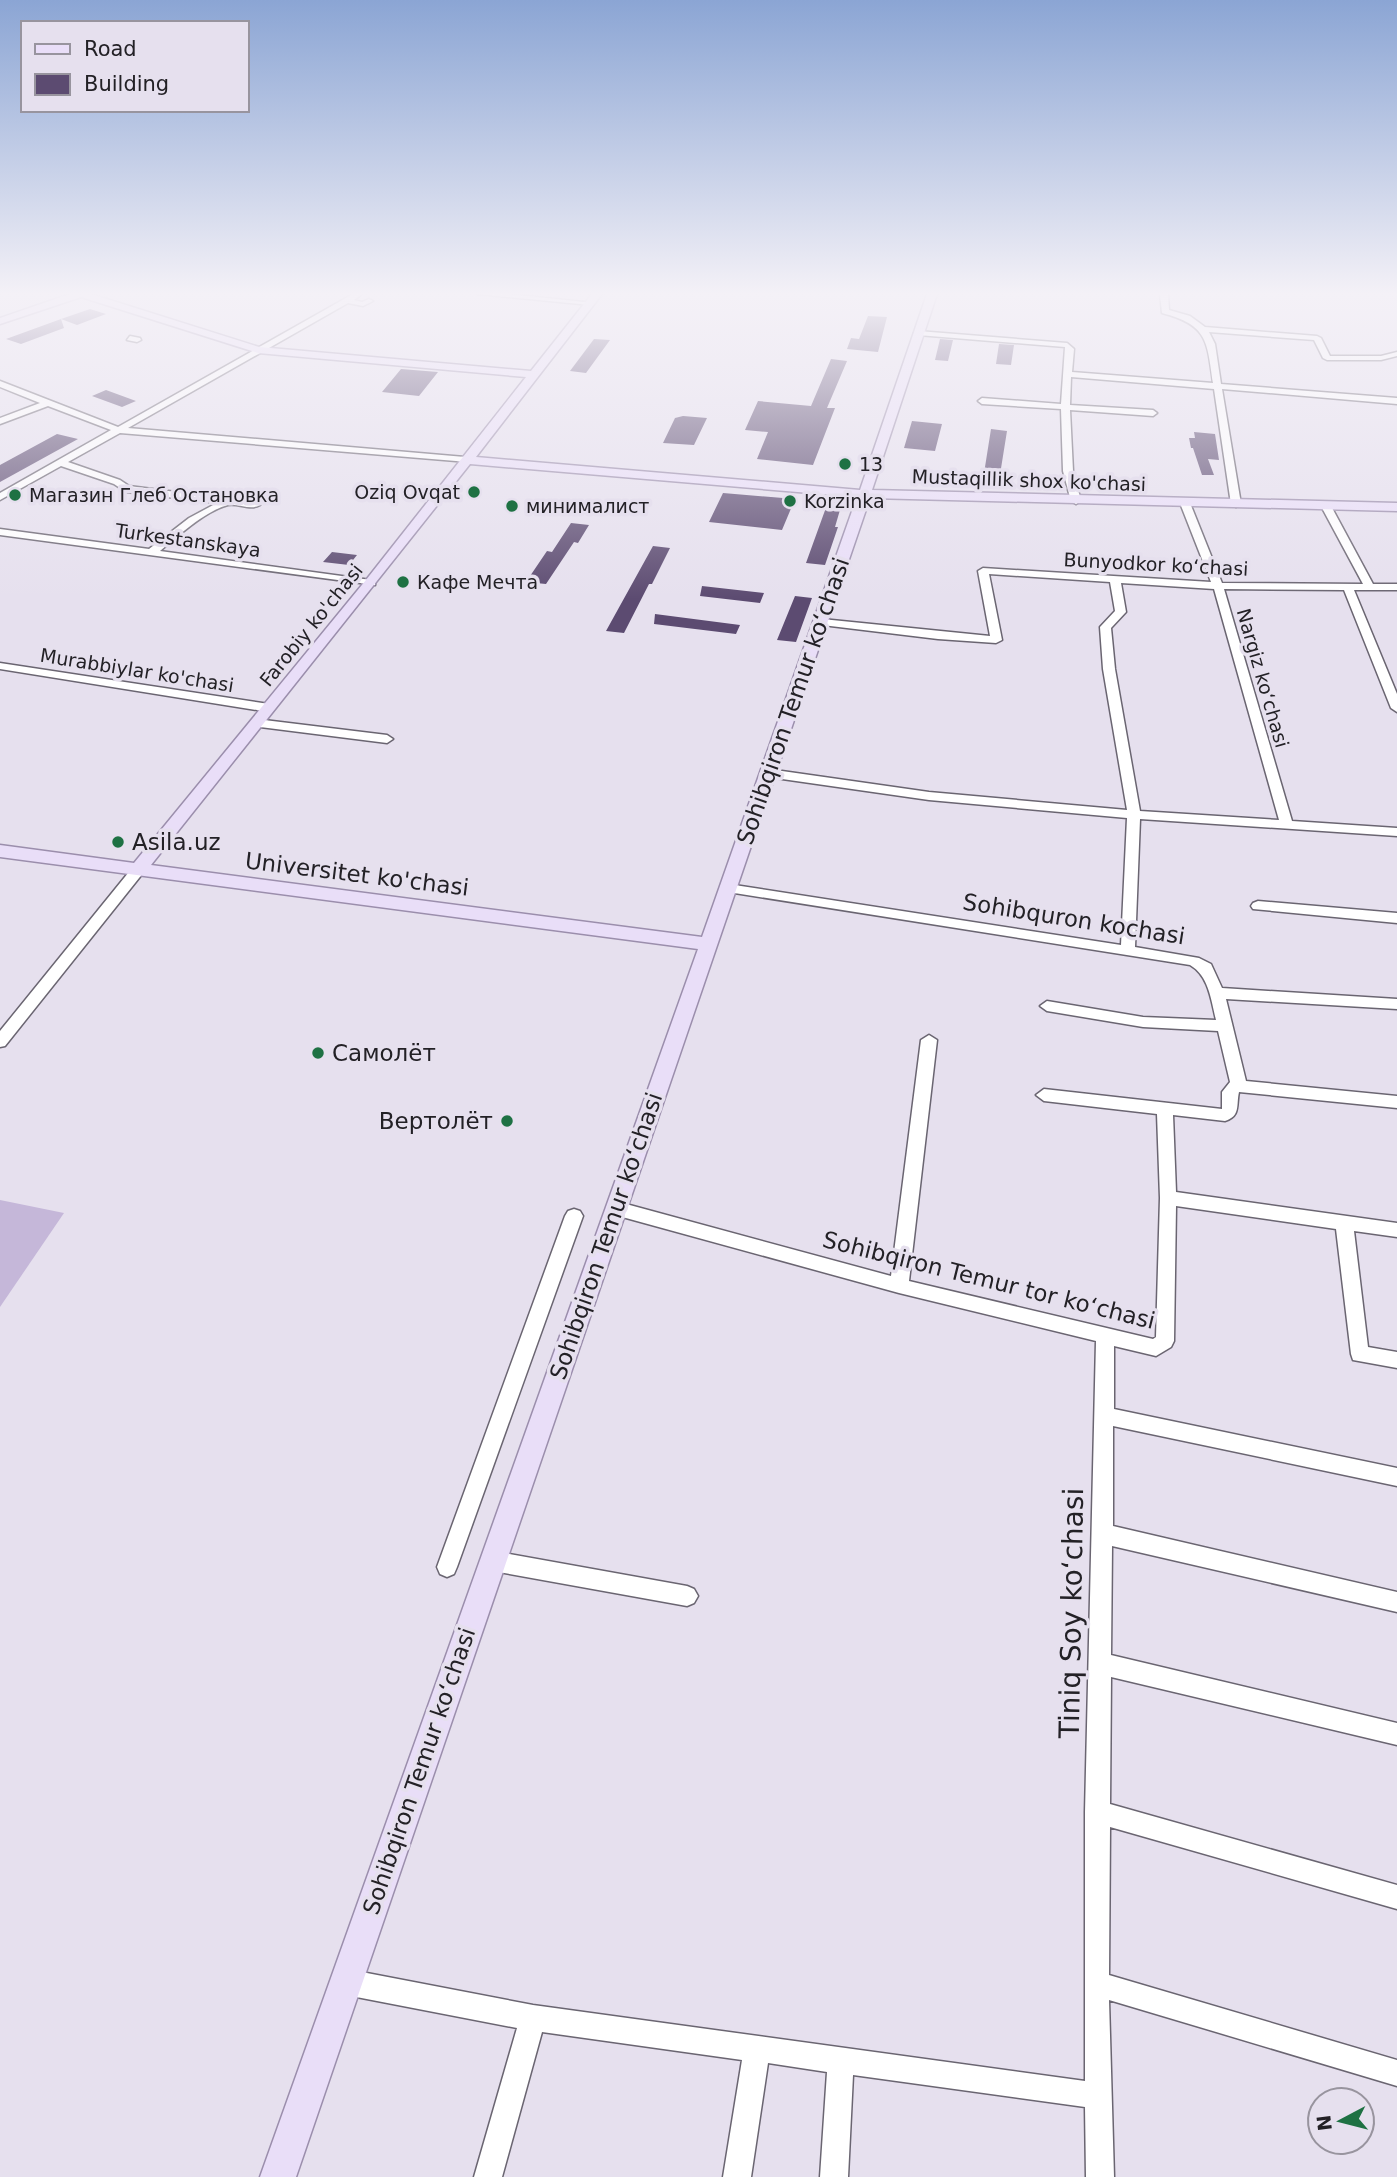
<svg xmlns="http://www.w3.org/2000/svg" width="1397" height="2177" viewBox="0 0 1397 2177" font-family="'DejaVu Sans',sans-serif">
<rect width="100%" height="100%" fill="#e6e0ee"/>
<path fill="#c5b7d9" d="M 0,1200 L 64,1213 L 0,1307 Z"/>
<path fill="#5c4b71" d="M 90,309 L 106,314 L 77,325 L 61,319 Z
M 868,316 L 887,317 L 878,352 L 847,349 L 851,338 L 859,339 Z
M 61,319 L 64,328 L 21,344 L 6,339 Z
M 594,339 L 610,340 L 586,373 L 570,371 Z
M 940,339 L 953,340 L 948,361 L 935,360 Z
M 999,344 L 1014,345 L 1011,365 L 996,364 Z
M 831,359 L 847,361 L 827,408 L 835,408 L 813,465 L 757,459 L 768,432 L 745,430 L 758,401 L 811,406 Z
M 401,369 L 438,372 L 419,396 L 382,392 Z
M 106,390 L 136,401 L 122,407 L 92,396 Z
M 683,416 L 707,418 L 694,445 L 663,443 L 675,418 Z
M 912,421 L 942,424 L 935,451 L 904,448 Z
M 991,429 L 1007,431 L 998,487 L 982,486 Z
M 1194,432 L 1215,434 L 1219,460 L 1208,459 L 1214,475 L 1202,475 L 1193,448 L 1191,448 L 1189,438 L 1195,438 Z
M 57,434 L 78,439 L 0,482 L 0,465 Z
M 723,493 L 758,496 L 795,499 L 782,530 L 709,522 Z
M 828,502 L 842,503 L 835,527 L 838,527 L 825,565 L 806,563 Z
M 571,523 L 589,525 L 578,543 L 574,542 L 546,584 L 526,582 L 547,551 L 552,552 Z
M 183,535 L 210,539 L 201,548 L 172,544 Z
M 653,546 L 670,548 L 652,584 L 649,584 L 624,633 L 606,631 Z
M 332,552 L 357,555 L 349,565 L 323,562 Z
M 702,586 L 764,593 L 760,603 L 700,596 Z
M 795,596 L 812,598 L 796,642 L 777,640 Z
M 655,614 L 740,625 L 736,634 L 654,624 Z"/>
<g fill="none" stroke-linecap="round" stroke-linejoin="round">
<defs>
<path id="minor" d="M 353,294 L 362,294 L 354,300 L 362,302 L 369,299 L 373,301 L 363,306 L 348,303 L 128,428 L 465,457 L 468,458 L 468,462 L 120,433 L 68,462 L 120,480 L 129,486 L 255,502 L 260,505 C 250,511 239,503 228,505 C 205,511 178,536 160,551 L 371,580 L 375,581 L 375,585 L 0,535 L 0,529 L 149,549 L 189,518 L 217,503 L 126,492 L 114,484 L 61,466 L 0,500 L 0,493 L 111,430 L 48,406 L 0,424 L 0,418 L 40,403 L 0,387 L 0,381 L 118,427 Z
M 477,294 L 507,294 L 594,303 L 590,305 Z
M 1160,294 L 1168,294 L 1169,310 L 1190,316 L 1205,327 L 1317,336 L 1321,338 L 1330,356 L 1381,356 L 1397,352 L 1397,356 L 1381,360 L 1327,360 L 1323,358 L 1314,340 L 1209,332 L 1215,344 L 1221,384 L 1397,398 L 1397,404 L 1222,389 L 1241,504 L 1236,507 L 1231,504 L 1214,389 L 1071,377 L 1070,405 L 1153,410 L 1157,413 L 1153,416 L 1070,410 L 1073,471 L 1081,501 L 1076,504 L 1071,501 L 1063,471 L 1061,409 L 982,404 L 978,401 L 982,398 L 1061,404 L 1065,347 L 918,335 L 914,333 L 918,331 L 1067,343 L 1074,349 L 1072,372 L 1213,383 C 1207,341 1208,325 1162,313 Z
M 130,336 L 140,338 L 141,340 L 137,342 L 127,340 Z
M 1185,500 L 1190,503 L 1222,583 L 1363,584 L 1321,506 L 1326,503 L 1331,506 L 1373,584 L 1397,584 L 1397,590 L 1354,590 L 1397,694 L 1397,712 L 1391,708 L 1344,590 L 1224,589 L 1292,821 L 1397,828 L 1397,836 L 1140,819 L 1135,947 L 1199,958 L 1211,964 L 1222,988 L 1397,999 L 1397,1009 L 1226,999 L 1246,1081 L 1397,1096 L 1397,1108 L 1239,1092 C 1236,1105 1241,1116 1225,1121 L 1173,1115 L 1176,1192 L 1397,1223 L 1397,1237 L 1354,1231 L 1368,1347 L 1397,1352 L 1397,1368 L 1353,1360 L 1351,1354 L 1336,1229 L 1176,1206 L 1174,1341 L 1171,1347 L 1156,1356 L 1114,1346 L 1114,1409 L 1397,1468 L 1397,1486 L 1113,1426 L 1113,1526 L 1397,1592 L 1397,1612 L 1112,1546 L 1111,1655 L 1397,1723 L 1397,1745 L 1111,1677 L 1110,1804 L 1397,1885 L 1397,1909 L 1110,1827 L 1109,1975 L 1397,2060 L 1397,2086 L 1109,2000 L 1114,2177 L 1086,2177 L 1085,2107 L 853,2075 L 848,2177 L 820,2177 L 827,2072 L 768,2063 L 751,2177 L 723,2177 L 742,2060 L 542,2032 L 502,2177 L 474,2177 L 517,2028 L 346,1995 L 337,1991 L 333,1982 L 337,1973 L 346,1969 L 533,2005 L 1085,2081 L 1085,1812 L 1096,1341 L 899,1293 L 615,1215 L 609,1213 L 607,1208 L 609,1203 L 615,1201 L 891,1276 L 921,1040 L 929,1035 L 937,1040 L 909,1281 L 1153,1339 L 1156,1337 L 1160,1198 L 1157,1114 L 1044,1101 L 1036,1095 L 1044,1089 L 1222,1109 L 1222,1092 L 1230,1082 L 1218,1031 L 1143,1027 L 1047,1011 L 1040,1006 L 1047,1001 L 1143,1017 L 1216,1020 C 1211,1000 1209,976 1190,965 L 728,892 L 721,888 L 728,884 L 1121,945 L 1127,818 L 929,800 L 768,777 L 762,773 L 768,769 L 929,792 L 1127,810 L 1103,669 L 1100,627 L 1115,611 L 1110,582 L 989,574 L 1002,640 L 996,643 L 938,639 L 822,625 L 817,622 L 822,619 L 990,636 L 978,571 L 983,568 L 1211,582 L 1180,503 ZM 1121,583 L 1214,589 L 1279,820 L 1140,811 L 1115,669 L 1111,628 L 1126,612 Z
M 0,663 L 269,704 L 275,708 L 269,712 L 0,669 Z
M 256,719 L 387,735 L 393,739 L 387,743 L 252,726 L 252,720 Z
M 138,866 L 143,867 L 145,870 L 143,873 L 5,1046 L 0,1047 L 0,1031 L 133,867 Z
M 1258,901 L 1397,913 L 1397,923 L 1253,909 L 1251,906 L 1253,903 Z
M 574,1209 L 580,1211 L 583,1216 L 457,1567 L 454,1574 L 447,1577 L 440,1574 L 437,1567 L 565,1216 L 568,1211 Z
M 493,1551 L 687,1586 L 694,1589 L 698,1596 L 694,1603 L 687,1606 L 493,1571 L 486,1568 L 483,1561 L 486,1554 Z"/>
<path id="major" d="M 70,294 L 91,294 L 259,347 L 531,371 L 592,294 L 602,294 L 476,457 L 860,490 L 927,294 L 937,294 L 872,490 L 1397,503 L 1397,511 L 870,498 L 296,2177 L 260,2177 L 698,949 L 0,857 L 0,845 L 134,863 L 366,580 L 526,377 L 258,353 L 81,297 L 0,324 L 0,318 ZM 470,464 L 857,497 L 702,937 L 151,865 Z"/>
</defs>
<use href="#minor" stroke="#6a6571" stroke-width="3"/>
<use href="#major" stroke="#9b8eac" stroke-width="3"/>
<use href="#minor" fill="#fff" fill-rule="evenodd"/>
<use href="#major" fill="#e9def8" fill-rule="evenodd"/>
</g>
<linearGradient id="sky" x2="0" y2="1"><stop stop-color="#8ba5d4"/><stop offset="0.49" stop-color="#f4f1f7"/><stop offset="1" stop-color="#f4f1f7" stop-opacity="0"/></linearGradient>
<rect width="1397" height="599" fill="url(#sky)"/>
<g fill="#1e7143" stroke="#e6e0ee" stroke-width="2.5">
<circle cx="845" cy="464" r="7"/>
<circle cx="474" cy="492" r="7"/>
<circle cx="15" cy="495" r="7"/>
<circle cx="790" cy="501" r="7"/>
<circle cx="512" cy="506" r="7"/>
<circle cx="403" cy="582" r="7"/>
<circle cx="118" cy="842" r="7"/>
<circle cx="318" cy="1053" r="7"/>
<circle cx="507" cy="1121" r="7"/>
</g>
<g text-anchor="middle" stroke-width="7" stroke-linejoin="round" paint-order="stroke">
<g font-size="19" fill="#232126" stroke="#e6e0ee" text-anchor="start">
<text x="859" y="471">13</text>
<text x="460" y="499" text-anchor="end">Oziq Ovqat</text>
<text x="29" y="502">Магазин Глеб Остановка</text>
<text x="804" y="508">Korzinka</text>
<text x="526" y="513">минималист</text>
<text x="417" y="589">Кафе Мечта</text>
</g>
<g font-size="19" fill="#232126" stroke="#e6e0ee">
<text transform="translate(1029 480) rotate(2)" y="7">Mustaqillik shox ko'chasi</text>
<text transform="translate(188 540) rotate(8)" y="7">Turkestanskaya</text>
<text transform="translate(1156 564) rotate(3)" y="7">Bunyodkor koʻchasi</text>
<text transform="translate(311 625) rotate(-51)" y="7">Farobiy ko'chasi</text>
<text transform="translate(137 670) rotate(9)" y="7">Murabbiylar ko'chasi</text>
<text transform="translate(1263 678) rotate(74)" y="7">Nargiz koʻchasi</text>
</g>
<g font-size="23" fill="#232126" stroke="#e6e0ee">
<text transform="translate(793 701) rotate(-71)" y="8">Sohibqiron Temur koʻchasi</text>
<text transform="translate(357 874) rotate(7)" y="8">Universitet ko'chasi</text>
<text transform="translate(1074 919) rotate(9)" y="8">Sohibquron kochasi</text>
<text transform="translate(606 1236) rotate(-71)" y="8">Sohibqiron Temur koʻchasi</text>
<text transform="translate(989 1280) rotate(14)" y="8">Sohibqiron Temur tor koʻchasi</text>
<text transform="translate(419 1771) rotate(-71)" y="8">Sohibqiron Temur koʻchasi</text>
</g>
<g font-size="23" fill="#232126" stroke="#e6e0ee" text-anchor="start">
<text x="132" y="850">Asila.uz</text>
<text x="332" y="1061">Самолёт</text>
<text x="493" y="1129" text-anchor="end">Вертолёт</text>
</g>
<g font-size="28" fill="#232126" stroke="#e6e0ee">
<text transform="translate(1071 1613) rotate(-89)" y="10">Tiniq Soy koʻchasi</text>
</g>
</g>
<rect x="21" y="21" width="228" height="91" fill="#e6e0ee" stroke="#98949e" stroke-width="2"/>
<rect x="35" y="44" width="35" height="10" fill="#e9def8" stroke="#98949e" stroke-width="2"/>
<text x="84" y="56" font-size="21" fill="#232126">Road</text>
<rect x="35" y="74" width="35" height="21" fill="#5c4b71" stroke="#98949e" stroke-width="2"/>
<text x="84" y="91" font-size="21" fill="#232126">Building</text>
<g transform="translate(1341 2121) rotate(263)"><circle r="33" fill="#e6e0ee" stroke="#98949e" stroke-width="2"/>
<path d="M0-5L12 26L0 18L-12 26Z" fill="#1e7143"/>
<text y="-10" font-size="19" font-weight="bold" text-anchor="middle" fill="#232126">N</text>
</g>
</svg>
